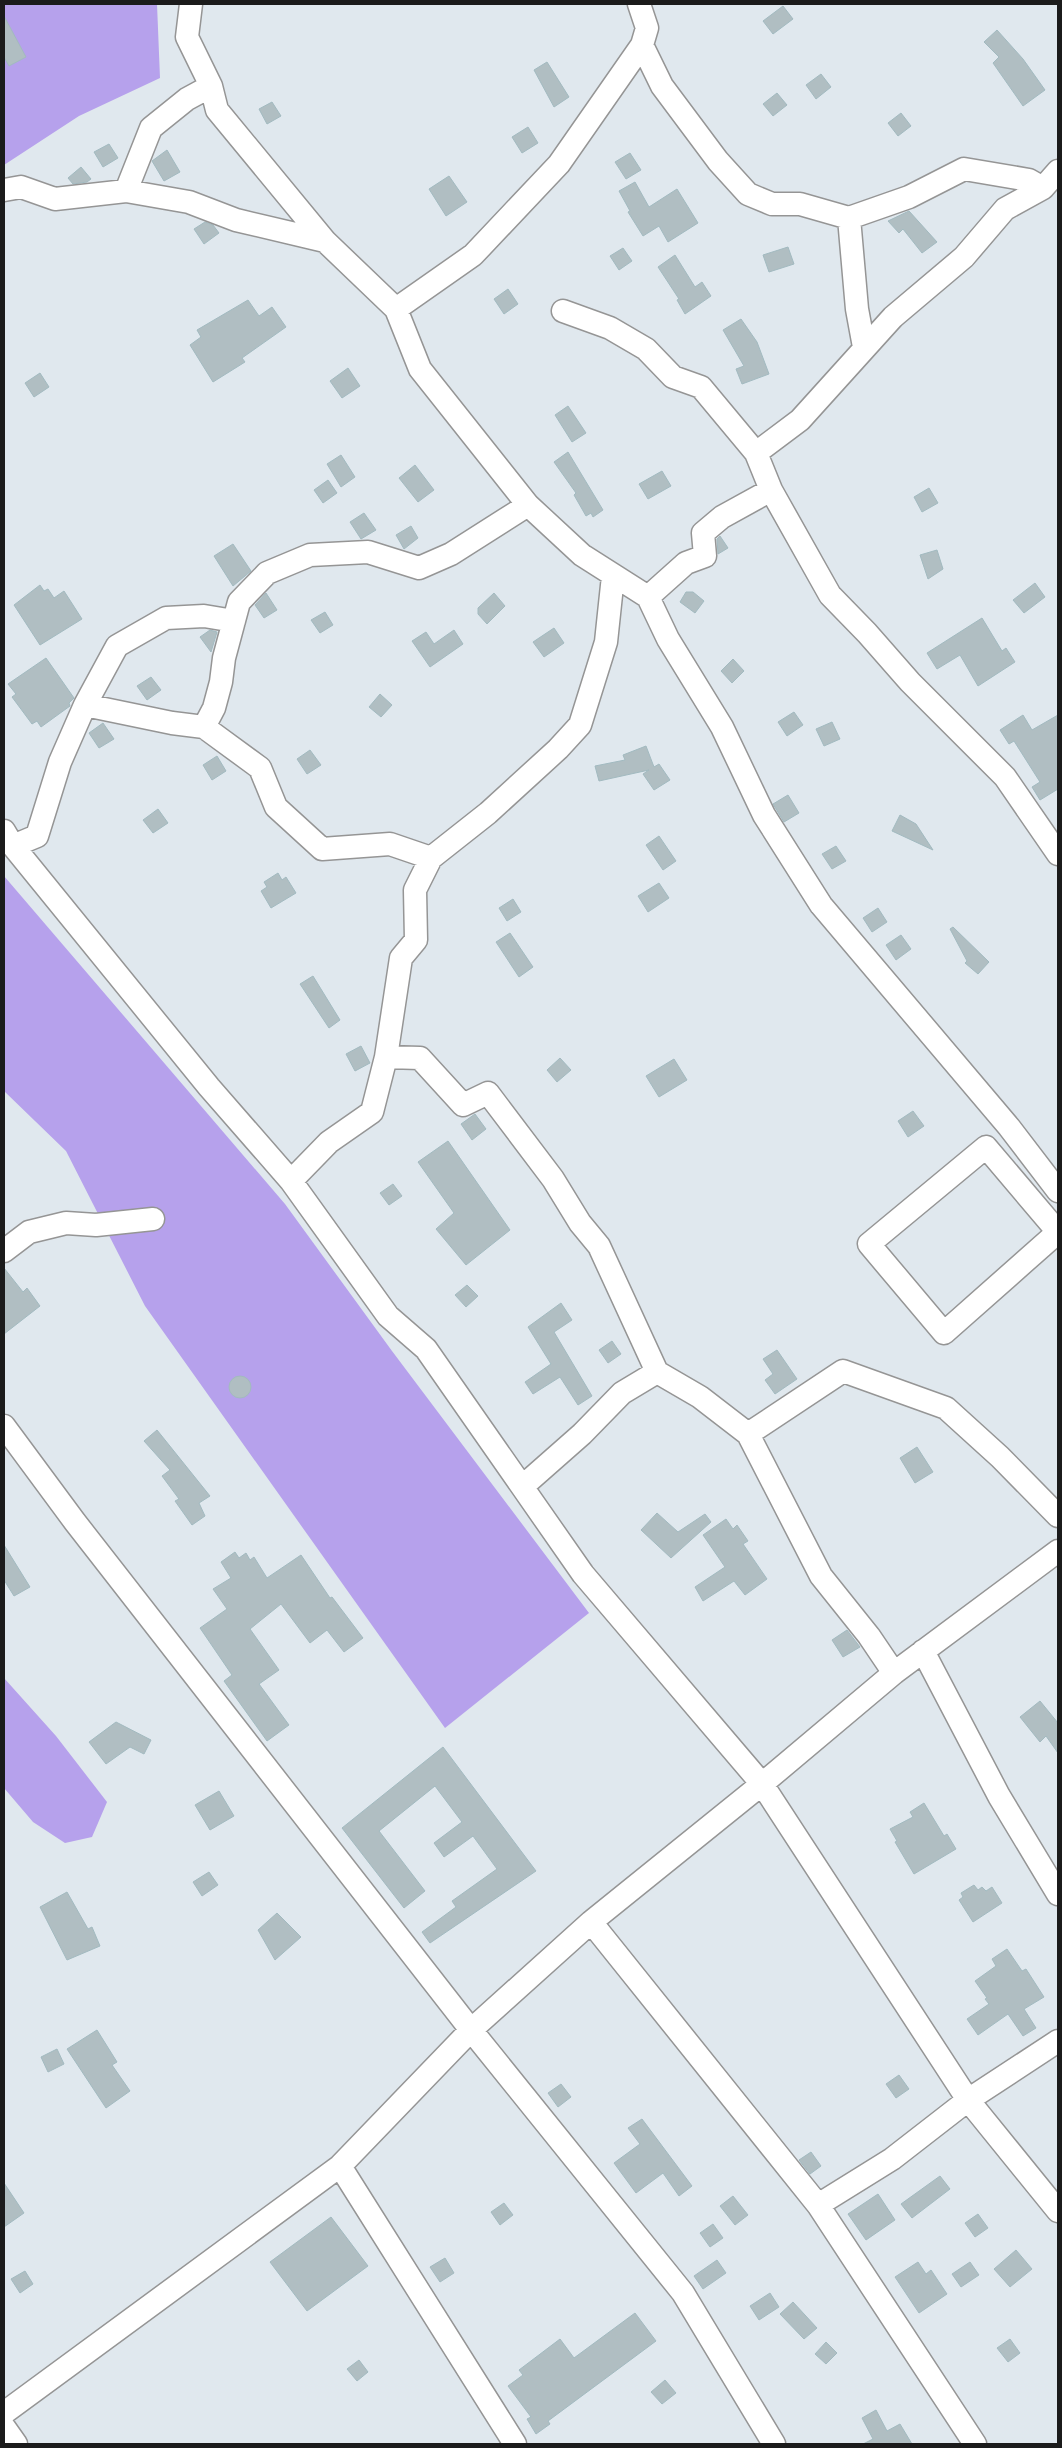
<svg xmlns="http://www.w3.org/2000/svg" width="1062" height="2448" viewBox="0 0 1062 2448" font-family="Quicksand,sans-serif">
<rect width="100%" height="100%" fill="#e0e8ee"/>
<path fill="#b6a1ec" d="M 4,4 L 157,4 L 160,78 L 79,116 L 4,165 Z
M 4,876 L 285,1204 L 392,1351 L 589,1613 L 445,1728 L 145,1306 L 66,1151 L 4,1091 Z
M 4,1678 L 56,1736 L 107,1802 L 92,1837 L 65,1843 L 33,1822 L 4,1788 Z"/>
<path fill="#b0bec2" stroke="#a2bac0" d="M 783,6 L 793,19 L 773,34 L 763,21 Z
M 4,16 L 26,57 L 9,66 L 4,57 Z
M 997,30 L 1023,59 L 1045,90 L 1023,106 L 993,63 L 999,57 L 984,42 Z
M 547,62 L 569,97 L 554,107 L 534,70 Z
M 821,74 L 831,87 L 816,99 L 806,85 Z
M 777,93 L 787,105 L 773,116 L 763,104 Z
M 272,102 L 281,116 L 267,124 L 259,109 Z
M 901,113 L 911,126 L 898,136 L 888,123 Z
M 528,127 L 538,143 L 522,153 L 512,137 Z
M 109,144 L 118,158 L 103,167 L 94,152 Z
M 167,150 L 180,172 L 164,181 L 152,161 Z
M 630,153 L 641,170 L 626,179 L 615,162 Z
M 81,167 L 91,179 L 87,182 L 73,184 L 68,178 Z
M 449,176 L 467,202 L 446,216 L 429,189 Z
M 635,182 L 649,207 L 677,189 L 698,223 L 668,242 L 659,226 L 643,236 L 628,212 L 630,211 L 619,191 Z
M 909,211 L 937,242 L 922,253 L 903,229 L 899,233 L 888,221 Z
M 205,222 L 213,225 L 219,233 L 204,244 L 194,229 Z
M 788,247 L 794,264 L 769,272 L 763,255 Z
M 623,248 L 632,261 L 619,270 L 610,256 Z
M 675,255 L 695,287 L 702,282 L 711,296 L 685,314 L 677,300 L 679,299 L 658,267 Z
M 508,289 L 518,304 L 504,314 L 494,299 Z
M 248,300 L 259,316 L 272,307 L 286,327 L 242,358 L 245,362 L 213,382 L 190,345 L 201,337 L 197,330 Z
M 741,319 L 757,342 L 769,374 L 742,384 L 736,369 L 744,366 L 723,330 Z
M 348,368 L 360,386 L 342,398 L 330,381 Z
M 40,373 L 49,387 L 34,397 L 25,383 Z
M 568,406 L 586,433 L 572,442 L 555,415 Z
M 568,452 L 603,510 L 593,517 L 591,513 L 586,516 L 574,495 L 576,493 L 554,462 Z
M 341,455 L 355,477 L 341,487 L 327,464 Z
M 415,465 L 434,490 L 418,502 L 399,478 Z
M 662,471 L 671,486 L 648,499 L 639,484 Z
M 328,480 L 337,493 L 323,503 L 314,490 Z
M 929,488 L 938,503 L 922,512 L 914,497 Z
M 364,513 L 376,530 L 361,539 L 350,522 Z
M 411,526 L 418,538 L 404,549 L 396,535 Z
M 720,536 L 728,548 L 718,554 L 717,539 Z
M 233,544 L 251,571 L 233,586 L 214,556 Z
M 937,550 L 943,569 L 928,579 L 920,555 Z
M 1035,583 L 1045,597 L 1024,613 L 1013,600 Z
M 40,585 L 44,591 L 48,589 L 54,598 L 64,591 L 82,619 L 40,645 L 14,605 Z
M 686,592 L 693,592 L 704,601 L 695,613 L 680,602 Z
M 266,593 L 277,610 L 264,618 L 255,605 Z
M 494,593 L 505,606 L 487,624 L 478,614 L 478,608 Z
M 325,612 L 333,625 L 320,633 L 311,620 Z
M 982,618 L 1002,651 L 1006,648 L 1015,662 L 978,686 L 960,655 L 937,669 L 927,653 Z
M 554,628 L 564,643 L 544,657 L 533,642 Z
M 210,630 L 217,632 L 211,652 L 200,637 Z
M 454,630 L 463,644 L 430,667 L 412,641 L 426,632 L 434,644 Z
M 46,658 L 74,698 L 69,703 L 70,706 L 41,727 L 37,721 L 32,724 L 12,697 L 16,694 L 8,684 Z
M 733,659 L 744,671 L 732,683 L 721,671 Z
M 151,677 L 161,690 L 147,700 L 137,686 Z
M 380,694 L 392,705 L 381,717 L 369,707 Z
M 794,712 L 803,725 L 787,736 L 778,722 Z
M 1023,715 L 1032,730 L 1058,715 L 1058,789 L 1040,800 L 1032,787 L 1040,782 L 1014,741 L 1009,744 L 1000,730 Z
M 832,722 L 840,739 L 824,746 L 816,729 Z
M 103,723 L 114,739 L 99,748 L 89,733 Z
M 646,746 L 654,767 L 659,764 L 670,780 L 654,790 L 643,774 L 649,770 L 599,781 L 595,766 L 625,760 L 623,755 Z
M 310,750 L 321,765 L 307,774 L 297,759 Z
M 217,756 L 226,771 L 212,780 L 203,765 Z
M 788,795 L 799,813 L 784,822 L 773,804 Z
M 158,809 L 168,823 L 153,833 L 143,820 Z
M 900,815 L 916,824 L 933,850 L 892,831 Z
M 659,836 L 676,861 L 663,870 L 646,845 Z
M 836,846 L 846,861 L 832,869 L 822,854 Z
M 278,873 L 282,880 L 286,877 L 296,893 L 271,908 L 261,891 L 267,887 L 264,882 Z
M 659,883 L 669,898 L 648,912 L 638,896 Z
M 513,899 L 521,912 L 507,921 L 499,908 Z
M 878,908 L 887,922 L 872,932 L 863,918 Z
M 953,927 L 989,962 L 978,974 L 965,963 L 967,961 L 950,929 Z
M 510,933 L 533,967 L 519,977 L 496,942 Z
M 901,935 L 911,949 L 896,960 L 886,945 Z
M 313,976 L 340,1020 L 329,1028 L 300,984 Z
M 361,1046 L 370,1063 L 355,1071 L 346,1054 Z
M 560,1058 L 571,1070 L 557,1082 L 547,1070 Z
M 674,1059 L 687,1080 L 659,1097 L 646,1076 Z
M 913,1111 L 924,1126 L 908,1137 L 898,1121 Z
M 475,1114 L 486,1129 L 472,1140 L 461,1124 Z
M 448,1141 L 510,1230 L 466,1265 L 436,1229 L 454,1213 L 418,1162 Z
M 393,1184 L 402,1196 L 389,1205 L 380,1193 Z
M 4,1268 L 23,1292 L 27,1288 L 40,1306 L 4,1334 Z
M 467,1285 L 478,1296 L 466,1307 L 455,1295 Z
M 561,1303 L 572,1320 L 554,1332 L 592,1396 L 578,1405 L 560,1377 L 533,1394 L 525,1382 L 551,1364 L 528,1327 Z
M 612,1341 L 621,1354 L 608,1363 L 599,1350 Z
M 777,1350 L 797,1379 L 775,1394 L 765,1380 L 773,1374 L 763,1359 Z
M229 1387a11 11 0 1 1 22 0a11 11 0 1 1-22 0Z
M 157,1430 L 210,1496 L 199,1503 L 205,1516 L 192,1525 L 175,1501 L 179,1499 L 162,1476 L 170,1470 L 144,1441 Z
M 917,1447 L 933,1472 L 915,1483 L 900,1458 Z
M 657,1513 L 678,1532 L 705,1514 L 711,1522 L 671,1558 L 641,1530 Z
M 726,1519 L 733,1529 L 737,1525 L 748,1541 L 743,1544 L 767,1579 L 745,1595 L 734,1581 L 703,1601 L 695,1587 L 725,1567 L 703,1535 Z
M 4,1545 L 30,1587 L 14,1596 L 4,1580 Z
M 235,1552 L 239,1558 L 246,1553 L 250,1560 L 254,1557 L 267,1578 L 301,1555 L 330,1598 L 332,1597 L 363,1638 L 344,1652 L 327,1630 L 310,1643 L 281,1604 L 250,1629 L 279,1670 L 259,1684 L 289,1725 L 267,1741 L 224,1681 L 232,1675 L 200,1628 L 227,1609 L 213,1589 L 231,1578 L 221,1562 Z
M 847,1630 L 860,1647 L 843,1657 L 832,1640 Z
M 1040,1701 L 1058,1723 L 1058,1753 L 1046,1736 L 1040,1742 L 1020,1717 Z
M 116,1722 L 151,1740 L 144,1754 L 130,1747 L 106,1764 L 89,1742 Z
M 443,1747 L 536,1871 L 430,1943 L 422,1932 L 456,1907 L 452,1901 L 497,1869 L 473,1836 L 444,1857 L 434,1843 L 462,1822 L 435,1786 L 379,1831 L 425,1891 L 404,1908 L 342,1828 Z
M 219,1791 L 234,1816 L 210,1830 L 195,1805 Z
M 924,1803 L 944,1836 L 947,1834 L 956,1849 L 914,1874 L 895,1842 L 897,1841 L 890,1829 L 913,1817 L 910,1812 Z
M 209,1872 L 218,1885 L 202,1896 L 193,1882 Z
M 974,1885 L 978,1890 L 982,1887 L 986,1891 L 992,1887 L 1002,1903 L 973,1922 L 959,1900 L 963,1897 L 961,1893 Z
M 67,1892 L 88,1929 L 92,1927 L 100,1946 L 67,1960 L 40,1907 Z
M 277,1913 L 301,1937 L 275,1960 L 258,1930 Z
M 1007,1949 L 1022,1971 L 1026,1969 L 1044,1997 L 1024,2009 L 1036,2028 L 1023,2036 L 1008,2014 L 978,2035 L 967,2019 L 989,2004 L 985,1999 L 987,1998 L 975,1981 L 996,1966 L 992,1959 Z
M 97,2030 L 117,2062 L 112,2065 L 130,2091 L 106,2108 L 67,2049 Z
M 57,2049 L 64,2064 L 48,2072 L 41,2057 Z
M 899,2075 L 909,2089 L 896,2098 L 886,2084 Z
M 561,2084 L 571,2097 L 558,2107 L 548,2093 Z
M 642,2119 L 692,2186 L 679,2196 L 663,2173 L 636,2193 L 614,2163 L 640,2144 L 628,2128 Z
M 811,2152 L 821,2166 L 810,2174 L 799,2160 Z
M 940,2176 L 950,2189 L 912,2218 L 901,2204 Z
M 4,2183 L 24,2213 L 4,2227 Z
M 878,2194 L 895,2220 L 866,2240 L 848,2214 Z
M 733,2196 L 748,2215 L 735,2225 L 720,2206 Z
M 504,2203 L 513,2215 L 500,2225 L 491,2212 Z
M 978,2214 L 988,2228 L 975,2237 L 965,2223 Z
M 331,2217 L 368,2266 L 307,2311 L 270,2262 Z
M 713,2224 L 723,2238 L 710,2247 L 700,2233 Z
M 1016,2250 L 1032,2269 L 1010,2287 L 994,2269 Z
M 445,2258 L 454,2273 L 440,2282 L 430,2267 Z
M 717,2260 L 726,2273 L 703,2289 L 694,2276 Z
M 918,2262 L 926,2274 L 931,2270 L 947,2294 L 919,2313 L 895,2277 Z
M 970,2262 L 979,2275 L 961,2287 L 952,2274 Z
M 25,2271 L 33,2284 L 20,2293 L 11,2279 Z
M 770,2293 L 779,2307 L 759,2320 L 750,2306 Z
M 793,2302 L 817,2328 L 804,2339 L 780,2314 Z
M 635,2313 L 656,2341 L 548,2421 L 550,2424 L 536,2434 L 527,2419 L 531,2417 L 508,2386 L 523,2375 L 519,2370 L 560,2339 L 574,2358 Z
M 1010,2339 L 1020,2353 L 1008,2362 L 997,2348 Z
M 826,2342 L 837,2353 L 826,2364 L 815,2354 Z
M 359,2360 L 368,2372 L 357,2381 L 347,2369 Z
M 665,2380 L 676,2393 L 662,2404 L 651,2392 Z
M 876,2410 L 887,2431 L 900,2424 L 912,2444 L 863,2444 L 873,2439 L 862,2418 Z"/>
<g fill="none" stroke-linecap="round" stroke-linejoin="round">
<defs>
<path id="minor" d="M 191,4 L 187,37 L 211,86 L 217,110 L 325,241 L 396,309 L 420,369 L 528,505 L 582,555 L 648,597 L 668,639 L 722,727 L 764,815 L 821,905 L 1009,1127 L 1058,1191
M 639,4 L 647,28 L 642,45 L 662,86 L 718,161 L 748,194 L 772,204 L 800,204 L 849,218 L 909,197 L 964,169 L 1029,180 L 1043,188 L 1058,171
M 4,190 L 21,187 L 55,199 L 126,191 L 189,202 L 236,220 L 325,241
M 126,191 L 151,128 L 187,99 L 211,86
M 849,218 L 857,309 L 864,347
M 396,309 L 473,255 L 559,164 L 642,45
M 563,311 L 610,328 L 646,349 L 673,377 L 701,387 L 756,453 L 771,490 L 830,595 L 867,633 L 910,682 L 1005,777 L 1058,854
M 756,453 L 800,420 L 893,317 L 964,257 L 1005,209 L 1043,188
M 648,597 L 686,563 L 705,556 L 703,533 L 722,517 L 771,490
M 85,705 L 117,646 L 166,618 L 204,616 L 234,621
M 204,727 L 214,708 L 221,682 L 224,658 L 239,602 L 267,573 L 310,555 L 368,552 L 419,568 L 451,554 L 528,505
M 4,831 L 13,846 L 209,1087 L 291,1181 L 388,1316 L 426,1349 L 583,1574 L 762,1784 L 968,2100 L 1058,2211
M 13,846 L 37,836 L 60,762 L 85,705 L 172,723 L 204,727 L 260,768 L 276,807 L 322,849 L 390,844 L 431,858 L 488,813 L 558,749 L 580,725 L 606,642 L 613,576
M 386,1057 L 420,1058 L 463,1105 L 488,1093 L 553,1179 L 580,1223 L 599,1246 L 657,1372 L 700,1397 L 748,1434 L 821,1576 L 869,1636 L 894,1673
M 986,1147 L 1058,1232 L 944,1333 L 869,1244 Z
M 291,1181 L 329,1142 L 372,1112 L 386,1057 L 401,958 L 416,940 L 415,890 L 431,858
M 4,1251 L 29,1232 L 66,1223 L 96,1225 L 153,1219
M 4,1426 L 75,1522 L 471,2030 L 683,2293 L 774,2444
M 748,1434 L 843,1371 L 946,1408 L 1000,1457 L 1058,1516
M 523,1486 L 582,1434 L 622,1393 L 657,1372
M 923,1651 L 999,1796 L 1058,1894
M 591,1922 L 818,2205 L 975,2444
M 340,2166 L 515,2444
M 818,2205 L 892,2159 L 968,2100 L 1058,2041
M 4,2413 L 340,2166 L 471,2030 L 591,1922 L 762,1784 L 894,1673 L 1058,1551
M 4,2427 L 16,2444"/>
</defs>
<use href="#minor" stroke="#959595" stroke-width="25"/>
<use href="#minor" stroke="#fff" stroke-width="22"/>
</g>
<rect width="1062" height="2448" fill="none" stroke="#1b1b1b" stroke-width="10"/>
</svg>
